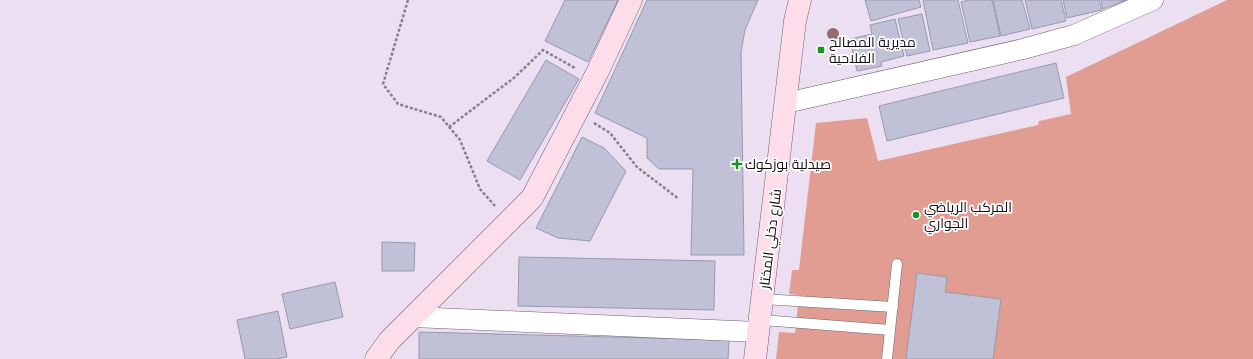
<svg xmlns="http://www.w3.org/2000/svg" width="1253" height="359" viewBox="0 0 1253 359" font-family="Roboto,Cairo,sans-serif">
<rect width="100%" height="100%" fill="#eddff2"/>
<path fill="#e29d93" d="M 1227,0 L 1253,0 L 1253,359 L 776,359 L 779,332 L 795,333 L 799,295 L 789,294 L 792,270 L 799,270 L 816,123 L 867,118 L 878,161 L 1038,125 L 1039,121 L 1071,114 L 1066,77 Z"/>
<path fill="#c0c1d7" stroke="#9899ad" d="M 565,0 L 618,0 L 588,62 L 545,41 Z
M 647,0 L 758,0 L 745,30 L 741,52 L 744,255 L 691,255 L 693,169 L 659,169 L 647,158 L 647,138 L 595,113 Z
M 865,0 L 919,0 L 921,7 L 871,21 Z
M 923,0 L 958,0 L 968,43 L 933,50 Z
M 969,0 L 992,0 L 1000,36 L 970,42 L 961,2 Z
M 993,0 L 1022,0 L 1030,29 L 1001,36 Z
M 1025,0 L 1061,0 L 1066,21 L 1032,29 Z
M 1063,0 L 1099,0 L 1102,10 L 1067,18 Z
M 1101,0 L 1126,0 L 1103,9 Z
M 922,14 L 930,51 L 907,56 L 898,19 Z
M 895,19 L 904,56 L 881,62 L 882,66 L 857,71 L 850,39 L 872,34 L 870,25 Z
M 546,60 L 579,79 L 520,180 L 487,161 Z
M 1056,63 L 1064,98 L 887,141 L 879,106 Z
M 582,137 L 604,148 L 626,171 L 590,241 L 558,238 L 536,228 Z
M 382,242 L 415,243 L 414,271 L 382,271 Z
M 519,257 L 715,261 L 714,310 L 518,306 Z
M 917,273 L 947,277 L 945,292 L 1001,299 L 993,359 L 906,359 Z
M 335,282 L 343,317 L 290,329 L 282,294 Z
M 278,311 L 287,357 L 276,359 L 245,359 L 237,320 Z
M 419,332 L 729,340 L 728,359 L 419,359 Z"/>
<g fill="none" stroke-linecap="round" stroke-linejoin="round">
<defs>
<path id="lane" d="M 763,299 L 893,307
M 761,320 L 890,330
M 887,359 L 897,264"/>
<path id="street" d="M 786,103 L 1023,49 L 1074,35 L 1153,0
M 413,317 L 758,332"/>
<path id="secondary" d="M 376,359 L 389,341 L 532,198 L 598,71 L 631,0
M 755,359 L 795,21 L 800,0"/>
</defs>
<use href="#lane" stroke="#6d6071" stroke-width="11"/>
<use href="#street" stroke="#6d6071" stroke-width="21"/>
<use href="#secondary" stroke="#6d6071" stroke-width="23"/>
<path stroke="#877e8b" stroke-width="2.5" stroke-dasharray="3 2" stroke-linecap="butt" d="M 408,0 L 383,84 L 398,104 L 441,117 L 460,140 L 480,189 L 495,206
M 594,123 L 610,133 L 637,167 L 679,199
M 449,127 L 515,77 L 543,50 L 575,68"/>
<use href="#lane" stroke="#fff" stroke-width="10"/>
<use href="#street" stroke="#fff" stroke-width="20"/>
<use href="#secondary" stroke="#feddeb" stroke-width="22"/>
</g>
<circle fill="#966b72" cx="833" cy="34" r="6"/>
<g fill="#189425" stroke="#fff" stroke-width="1.5">
<rect x="817" y="46" width="8" height="8" rx="2"/>
<path d="M735 158h4v4h4v4h-4v4h-4v-4h-4v-4h4z"/>
<circle cx="916" cy="215" r="4"/>
</g>
<g text-anchor="middle" stroke-width="3.5" stroke-linejoin="round" paint-order="stroke">
<g font-size="14" fill="#120e14" stroke="#fff" text-anchor="start">
<text x="829" y="47">مديرية المصالح<tspan x="829" dy="16">الفلاحية</tspan></text>
<text x="745" y="169">صيدلية بوزكوك</text>
<text x="924" y="212">المركب الرياضي<tspan x="924" dy="16">الجواري</tspan></text>
</g>
<g font-size="14" fill="#120e14" stroke="#fff">
<text transform="translate(770 239) rotate(-83)" y="5">شارع دخلي المختار</text>
</g>
</g>
</svg>
